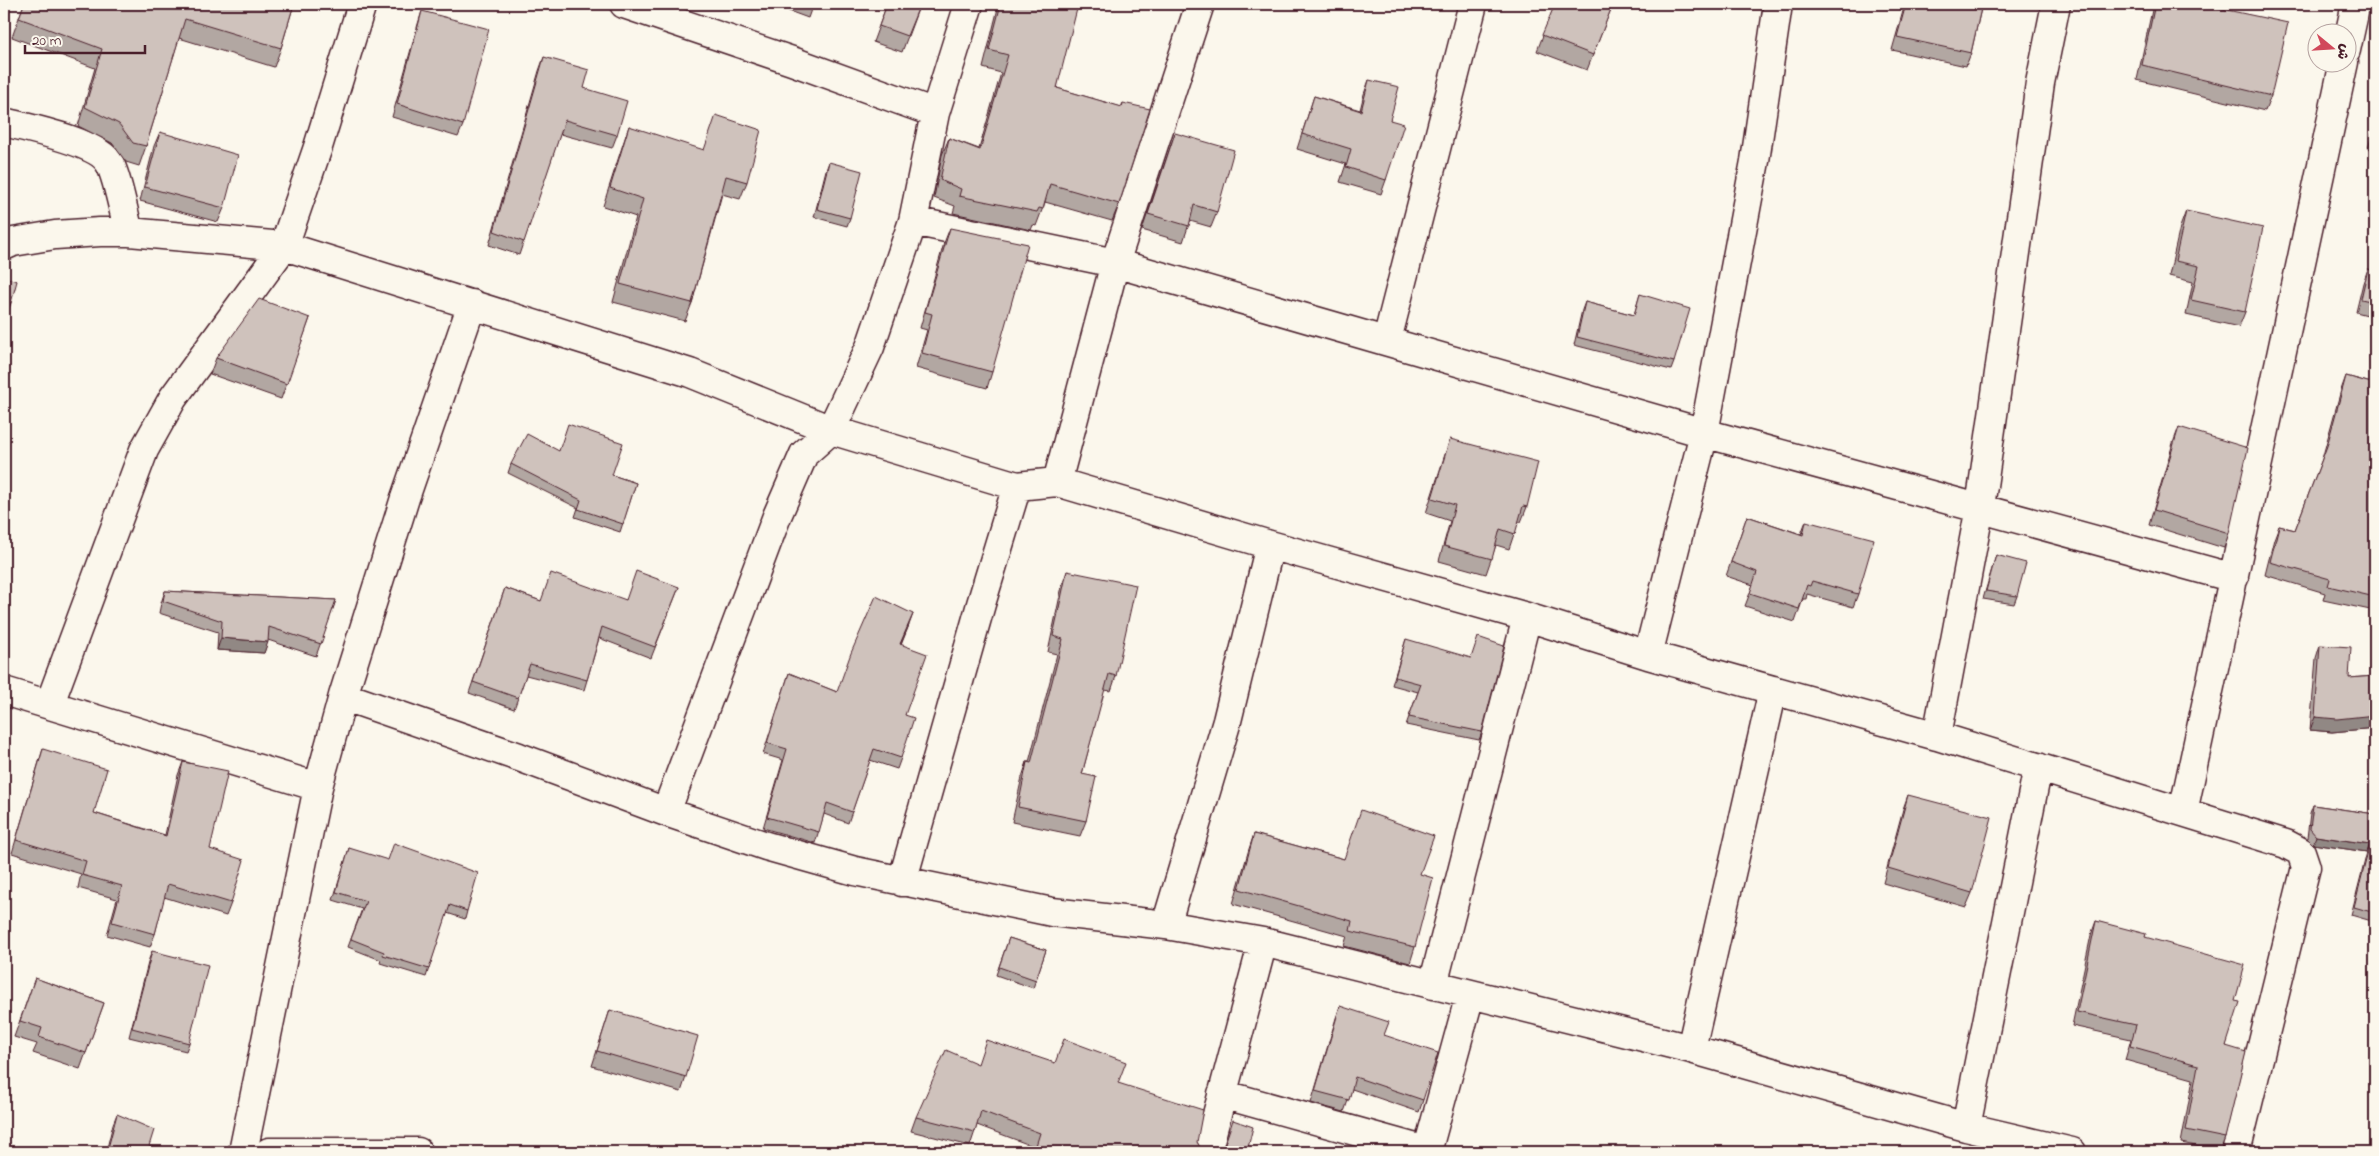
<svg xmlns="http://www.w3.org/2000/svg" width="2379" height="1156" viewBox="0 0 2379 1156" font-family="'Indie Flower','Playpen Sans Arabic',sans-serif">
<rect width="100%" height="100%" fill="#fbf7ec"/>
<filter id="ink" filterUnits="userSpaceOnUse"><feTurbulence type="fractalNoise" baseFrequency=".02" numOctaves="2"/><feDisplacementMap in="SourceGraphic" scale="10" xChannelSelector="R" yChannelSelector="G"/><feConvolveMatrix kernelMatrix="1 2 1 2 8 2 1 2 1" color-interpolation-filters="sRGB"/></filter>
<g filter="url(#ink)">
<g fill="none" stroke-linecap="round" stroke-linejoin="round">
<defs>
<path id="minor" d="M 624,4 L 792,61 L 935,113
M 2346,50 L 2356,4
M 4,122 C 28,128 99,142 110,164 C 118,179 124,215 129,232
M 913,221 L 1115,263 L 1704,433 L 2234,578
M 4,246 L 13,242 L 55,235 L 100,232 L 129,232 L 284,246 L 690,373 L 831,430 L 1017,486 L 1057,482 L 1270,545 L 1527,617 L 1648,655 L 1937,736 L 2286,844 L 2301,852 L 2306,867 L 2236,1152
M 1387,340 L 1473,4
M 1057,482 L 1115,263 L 1200,4
M 1648,655 L 1704,433 L 1755,161 L 1778,4
M 4,691 L 318,787
M 343,696 L 519,757 L 666,812 L 766,846 L 855,871 L 1052,912 L 1166,925 L 1263,942 L 1691,1049 L 1966,1127 L 2072,1152
M 50,703 L 144,450 L 173,398 L 284,246 L 318,147 L 362,4
M 1937,736 L 1980,507 L 2040,83 L 2056,4
M 666,812 L 777,516 L 804,454 L 831,430 L 870,347 L 913,221 L 935,113 L 969,4
M 2183,812 L 2344,62
M 902,882 L 981,604 L 1017,486
M 1166,925 L 1227,721 L 1270,545
M 1433,985 L 1527,617
M 1691,1049 L 1773,690
M 1222,1094 L 1430,1152
M 1966,1127 L 2038,767
M 243,1152 L 318,787 L 343,696 L 405,498 L 472,304
M 269,1152 L 418,1152
M 1207,1152 L 1263,942
M 1427,1152 L 1470,995"/>
</defs>
<use href="#minor" stroke="#4a1f2b" stroke-width="31"/>
<use href="#minor" stroke="#fbf7ec" stroke-width="28"/>
</g>
<path fill="#b2a7a2" stroke="#4a1f2b" d="M 24,4 L 121,9 L 294,4 L 281,48 L 274,67 L 179,38 L 146,146 L 139,166 L 126,162 L 112,143 L 78,126 L 95,68 L 12,37 Z
M 770,4 L 813,4 L 808,18 Z
M 887,4 L 920,4 L 902,52 L 873,42 Z
M 999,4 L 1071,4 L 1057,88 L 1121,107 L 1123,103 L 1119,204 L 1112,221 L 1045,202 L 1036,226 L 1033,225 L 1031,230 L 953,213 L 955,206 L 934,198 L 942,155 L 949,138 L 979,149 L 1001,73 L 983,68 Z
M 1555,4 L 1613,4 L 1587,70 L 1537,51 Z
M 1905,4 L 1982,4 L 1971,53 L 1966,66 L 1892,50 Z
M 2154,4 L 2199,4 L 2271,96 L 2265,111 L 2137,80 L 2152,10 Z
M 422,11 L 463,125 L 458,137 L 392,117 L 418,24 Z
M 544,57 L 584,88 L 617,135 L 612,148 L 560,134 L 519,255 L 489,245 L 539,71 Z
M 1369,80 L 1390,120 L 1386,180 L 1381,194 L 1340,182 L 1346,164 L 1297,149 L 1314,96 L 1360,110 L 1364,94 Z
M 2375,122 L 2375,151 L 2368,149 Z
M 629,126 L 747,182 L 740,199 L 722,194 L 692,303 L 685,321 L 613,302 L 636,217 L 603,206 L 623,144 Z
M 160,132 L 224,208 L 218,222 L 140,201 L 154,146 Z
M 1175,133 L 1217,212 L 1211,227 L 1190,221 L 1183,242 L 1142,230 Z
M 829,162 L 850,218 L 847,226 L 814,217 L 826,170 Z
M 2186,211 L 2245,312 L 2239,327 L 2186,315 L 2193,282 L 2169,276 L 2180,227 Z
M 950,228 L 992,372 L 987,388 L 916,368 L 927,330 L 920,328 L 944,243 Z
M 2368,269 L 2375,271 L 2375,317 L 2356,312 L 2363,283 Z
M 4,277 L 11,303 L 5,319 L 4,318 Z
M 1640,294 L 1674,362 L 1671,370 L 1574,345 L 1582,310 L 1585,302 L 1634,315 Z
M 310,318 L 281,399 L 210,374 L 216,358 Z
M 2346,376 L 2375,384 L 2375,611 L 2323,600 L 2325,593 L 2265,575 L 2274,539 L 2279,526 L 2295,530 L 2322,459 L 2341,390 Z
M 2179,427 L 2229,533 L 2224,548 L 2149,525 L 2173,443 Z
M 1450,439 L 1527,507 L 1521,522 L 1518,522 L 1509,549 L 1496,545 L 1486,574 L 1439,561 L 1450,521 L 1426,513 Z
M 559,451 L 612,475 L 636,483 L 620,532 L 575,517 L 578,508 L 508,473 L 511,464 Z
M 1747,516 L 1801,534 L 1806,521 L 1858,594 L 1853,607 L 1807,594 L 1806,599 L 1803,599 L 1795,622 L 1745,606 L 1753,585 L 1726,576 Z
M 1996,555 L 2017,596 L 2014,604 L 1983,599 Z
M 1067,571 L 1116,676 L 1111,691 L 1104,690 L 1082,774 L 1086,821 L 1080,836 L 1012,822 L 1022,777 L 1027,762 L 1029,762 L 1057,654 L 1048,652 L 1062,586 Z
M 679,587 L 651,658 L 599,638 L 587,680 L 584,690 L 526,675 L 514,709 L 469,693 L 505,588 L 541,601 L 626,600 Z
M 165,591 L 336,600 L 316,656 L 268,640 L 264,653 L 217,650 L 218,632 L 159,613 L 161,603 Z
M 909,625 L 901,645 L 905,715 L 901,758 L 897,769 L 870,760 L 848,823 L 824,814 L 815,843 L 763,828 L 783,760 L 763,754 L 789,673 L 837,692 Z
M 1406,639 L 1482,732 L 1479,740 L 1406,725 L 1418,692 L 1392,685 Z
M 2320,645 L 2349,678 L 2375,676 L 2375,728 L 2332,732 L 2310,730 L 2316,658 Z
M 43,749 L 94,813 L 165,835 L 178,775 L 183,762 L 210,849 L 231,903 L 226,916 L 164,897 L 155,934 L 150,947 L 107,935 L 117,899 L 78,888 L 81,874 L 12,853 L 39,762 Z
M 1908,795 L 1972,893 L 1966,907 L 1883,883 L 1903,809 Z
M 2313,805 L 2375,814 L 2375,922 L 2351,915 L 2367,852 L 2313,844 L 2307,838 L 2310,813 Z
M 1254,834 L 1344,859 L 1420,874 L 1415,947 L 1410,963 L 1344,946 L 1347,936 L 1233,904 L 1249,849 Z
M 349,848 L 467,911 L 465,919 L 447,913 L 426,977 L 380,963 L 381,960 L 348,947 L 362,909 L 333,900 Z
M 2096,921 L 2145,937 L 2235,1001 L 2226,1046 L 2225,1138 L 2220,1151 L 2181,1143 L 2193,1079 L 2125,1060 L 2131,1039 L 2072,1026 L 2091,935 Z
M 1009,938 L 1046,950 L 1033,988 L 996,975 Z
M 152,951 L 189,1043 L 186,1051 L 129,1037 L 149,959 Z
M 35,978 L 104,1003 L 80,1069 L 33,1053 L 37,1044 L 14,1037 Z
M 1340,1006 L 1384,1035 L 1423,1100 L 1419,1112 L 1352,1089 L 1344,1112 L 1311,1103 L 1336,1018 Z
M 610,1010 L 686,1077 L 681,1092 L 592,1066 Z
M 1055,1063 L 1118,1083 L 1197,1142 L 1201,1149 L 1206,1152 L 1034,1152 L 1035,1147 L 977,1125 L 970,1146 L 911,1131 L 916,1117 Z
M 117,1114 L 149,1146 L 164,1152 L 106,1152 L 113,1124 Z"/>
<path fill="#918884" stroke="#4a1f2b" d="M 913,614 L 909,625 L 896,656 L 900,644 Z
M 221,638 L 268,642 L 264,653 L 217,650 Z
M 2375,715 L 2375,728 L 2332,732 L 2310,730 L 2315,717 Z
M 2316,836 L 2370,844 L 2367,852 L 2313,844 Z"/>
<path fill="#cfc2bc" stroke="#4a1f2b" d="M 24,4 L 102,4 L 121,9 L 123,4 L 294,4 L 281,48 L 185,19 L 146,146 L 133,143 L 119,124 L 85,107 L 102,49 L 19,18 Z
M 887,4 L 920,4 L 907,36 L 879,26 Z
M 1001,4 L 1071,4 L 1078,5 L 1057,88 L 1122,107 L 1123,103 L 1150,109 L 1119,204 L 1050,184 L 1043,209 L 1039,208 L 1037,212 L 959,196 L 961,189 L 940,180 L 949,138 L 980,150 L 1008,55 L 989,50 Z
M 1555,4 L 1613,4 L 1593,55 L 1542,35 Z
M 1906,4 L 1982,4 L 1971,53 L 1897,37 Z
M 2155,4 L 2199,4 L 2288,23 L 2271,96 L 2142,65 Z
M 422,11 L 489,29 L 463,125 L 397,104 Z
M 544,57 L 589,70 L 584,88 L 627,101 L 617,135 L 565,120 L 524,242 L 494,231 Z
M 1369,80 L 1399,87 L 1390,120 L 1404,124 L 1386,180 L 1346,167 L 1351,149 L 1302,134 L 1314,96 L 1361,111 Z
M 716,115 L 761,130 L 747,182 L 726,176 L 692,303 L 620,284 L 643,199 L 610,188 L 629,126 L 704,150 Z
M 2375,126 L 2375,142 L 2371,141 Z
M 160,132 L 238,155 L 224,208 L 145,187 Z
M 1175,133 L 1234,150 L 1217,212 L 1194,205 L 1189,226 L 1148,214 Z
M 829,162 L 862,171 L 850,218 L 817,209 Z
M 2186,211 L 2263,228 L 2245,312 L 2191,300 L 2199,266 L 2175,261 Z
M 950,228 L 1028,244 L 992,372 L 922,353 L 932,314 L 925,312 Z
M 2368,269 L 2375,271 L 2375,302 L 2361,299 Z
M 4,277 L 17,281 L 11,303 L 4,301 Z
M 1640,294 L 1690,309 L 1674,362 L 1577,337 L 1585,302 L 1634,315 Z
M 259,299 L 310,318 L 287,384 L 216,358 Z
M 2346,376 L 2375,384 L 2375,597 L 2328,586 L 2330,579 L 2270,562 L 2279,526 L 2295,530 L 2327,446 Z
M 568,424 L 623,443 L 612,475 L 636,483 L 623,524 L 578,509 L 581,500 L 511,464 L 527,434 L 559,451 Z
M 2179,427 L 2248,448 L 2229,533 L 2154,510 Z
M 1450,439 L 1538,462 L 1527,507 L 1523,506 L 1515,534 L 1500,529 L 1492,559 L 1444,546 L 1455,505 L 1432,498 Z
M 1747,516 L 1803,535 L 1806,521 L 1874,539 L 1858,594 L 1812,581 L 1810,586 L 1807,585 L 1799,609 L 1750,593 L 1757,572 L 1731,562 Z
M 1996,555 L 2026,563 L 2017,596 L 1986,591 Z
M 636,571 L 679,587 L 655,647 L 602,627 L 587,680 L 530,664 L 518,698 L 473,682 L 505,588 L 541,601 L 551,573 L 626,600 Z
M 1067,571 L 1136,585 L 1116,676 L 1109,674 L 1082,774 L 1096,777 L 1086,821 L 1018,807 L 1027,762 L 1031,763 L 1063,639 L 1053,636 Z
M 165,591 L 336,600 L 321,644 L 269,627 L 268,642 L 221,638 L 222,621 L 163,601 Z
M 876,596 L 913,614 L 900,644 L 927,654 L 905,715 L 914,718 L 901,758 L 874,749 L 852,812 L 827,803 L 819,832 L 767,817 L 787,749 L 767,743 L 789,673 L 837,692 L 851,653 Z
M 1478,637 L 1504,646 L 1482,732 L 1409,717 L 1421,684 L 1395,677 L 1406,639 L 1471,658 Z
M 2320,645 L 2351,647 L 2349,678 L 2375,676 L 2375,715 L 2337,719 L 2315,717 Z
M 43,749 L 107,769 L 94,813 L 166,836 L 183,762 L 228,771 L 210,849 L 244,860 L 231,903 L 168,884 L 155,934 L 112,922 L 122,886 L 82,875 L 86,861 L 16,840 Z
M 1908,795 L 1992,817 L 1972,893 L 1888,868 Z
M 2313,805 L 2375,814 L 2375,913 L 2354,907 L 2370,844 L 2316,836 L 2310,829 Z
M 1361,810 L 1434,836 L 1420,874 L 1433,878 L 1415,947 L 1350,931 L 1352,921 L 1239,889 L 1254,834 L 1344,859 Z
M 394,843 L 478,873 L 467,911 L 450,905 L 429,969 L 383,955 L 384,952 L 351,939 L 366,901 L 336,892 L 349,848 L 388,860 Z
M 2096,921 L 2146,934 L 2145,937 L 2245,965 L 2235,1001 L 2240,1002 L 2226,1046 L 2246,1052 L 2225,1138 L 2186,1130 L 2198,1065 L 2130,1046 L 2136,1025 L 2077,1012 Z
M 1009,938 L 1046,950 L 1036,980 L 999,967 Z
M 152,951 L 208,965 L 189,1043 L 132,1028 Z
M 35,978 L 104,1003 L 86,1053 L 39,1037 L 42,1028 L 20,1021 Z
M 1340,1006 L 1389,1022 L 1384,1035 L 1438,1053 L 1423,1100 L 1355,1077 L 1349,1100 L 1315,1091 Z
M 610,1010 L 698,1036 L 686,1077 L 597,1051 Z
M 1064,1039 L 1126,1062 L 1118,1083 L 1203,1110 L 1197,1142 L 1201,1149 L 1206,1152 L 1034,1152 L 1040,1133 L 981,1111 L 975,1132 L 916,1117 L 946,1050 L 978,1064 L 986,1040 L 1055,1063 Z
M 117,1114 L 154,1130 L 149,1146 L 164,1152 L 107,1152 Z
M 1233,1120 L 1253,1127 L 1247,1152 L 1218,1152 L 1223,1149 Z"/>
</g>
<rect width="2379" height="1156" fill="none" stroke="#fbf7ec" stroke-width="20"/>
<rect x="10" y="10" width="2359" height="1136" fill="none" stroke="#4a1f2b" stroke-width="2" filter="url(#ink)"/>
<g transform="translate(2332 48) rotate(108)"><circle r="24" fill="#fbf7ec" stroke="#b4a19f"/>
<path d="M0-4L9 19L0 12L-9 19Z" fill="#d1495b"/>
<text y="-8" font-size="14" font-weight="bold" text-anchor="middle" fill="#4a1f2b">ش</text>
</g>
<path d="M25 45v8h120v-8" fill="none" stroke="#4a1f2b" stroke-width="2.5"/>
<text x="32" y="45" font-size="15" fill="#4a1f2b" stroke="#fbf7ec" stroke-width="4" paint-order="stroke">20 m</text>
</svg>
